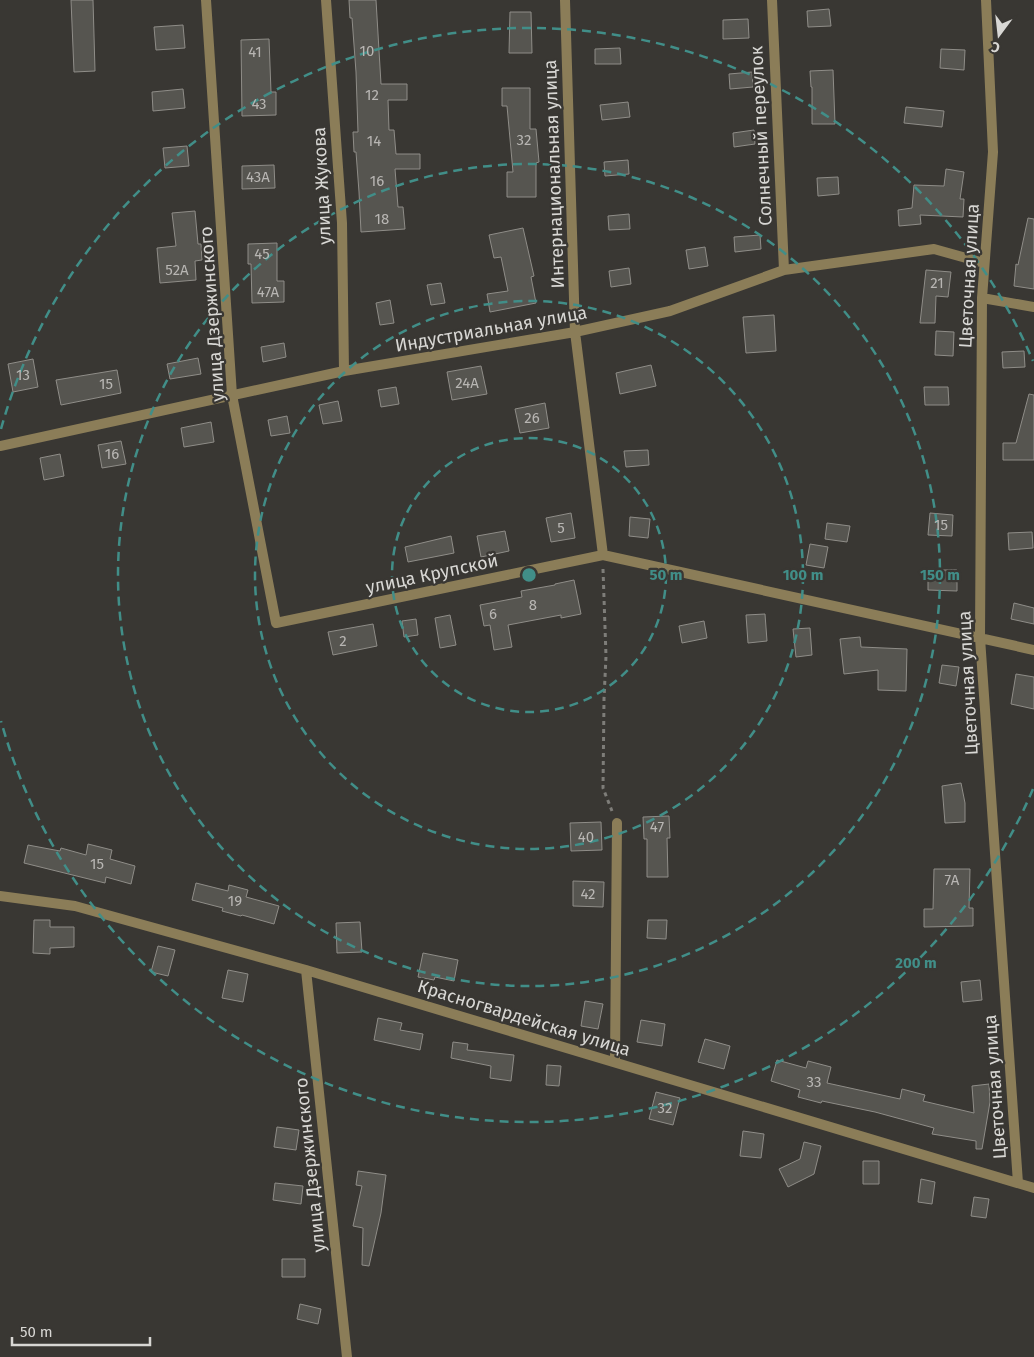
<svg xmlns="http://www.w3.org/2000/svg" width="1034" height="1357" viewBox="0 0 1034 1357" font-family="'Fira Sans',sans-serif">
<rect width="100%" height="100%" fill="#393733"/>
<path fill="#565550" stroke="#8f8d88" d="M 71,0 L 93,0 L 95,71 L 74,72 Z
M 349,0 L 376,0 L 381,84 L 407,84 L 407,100 L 388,100 L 389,130 L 394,130 L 396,154 L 420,154 L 420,169 L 395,169 L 398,207 L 403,207 L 405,229 L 361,232 L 359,192 L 356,152 L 354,152 L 353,132 L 358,132 L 356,72 L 352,18 L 350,18 Z
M 829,9 L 831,26 L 808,27 L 807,11 Z
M 510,12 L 531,12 L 532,53 L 509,53 Z
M 748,19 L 749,38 L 723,39 L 723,20 Z
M 183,25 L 185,48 L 156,50 L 154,27 Z
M 269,39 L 271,92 L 276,92 L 276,115 L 242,116 L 241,40 Z
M 620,48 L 621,64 L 595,64 L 595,49 Z
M 941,49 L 965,50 L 964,70 L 940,68 Z
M 833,70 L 835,124 L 812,124 L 812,87 L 811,87 L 810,71 Z
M 752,72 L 753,87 L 730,89 L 729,74 Z
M 502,88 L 530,88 L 530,129 L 536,129 L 539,162 L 536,163 L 536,197 L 507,197 L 507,172 L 513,172 L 507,106 L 502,106 Z
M 183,89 L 185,108 L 153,111 L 152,92 Z
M 628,102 L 630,117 L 602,120 L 600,105 Z
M 906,107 L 944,111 L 942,127 L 904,123 Z
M 754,130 L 755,144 L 734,147 L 733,133 Z
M 187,146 L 189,166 L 165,168 L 163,148 Z
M 628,160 L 629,174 L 605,176 L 604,162 Z
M 274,165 L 275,188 L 242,189 L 242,166 Z
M 946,169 L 964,172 L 960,199 L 964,199 L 963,217 L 920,215 L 921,224 L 899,226 L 898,210 L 912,208 L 914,185 L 944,186 Z
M 838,177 L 839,194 L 818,196 L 817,178 Z
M 195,211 L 198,244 L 201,244 L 202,260 L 195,261 L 196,280 L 160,283 L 157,248 L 176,246 L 172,213 Z
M 629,214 L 630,229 L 609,230 L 608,216 Z
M 1028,218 L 1034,219 L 1034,289 L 1014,286 L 1016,264 L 1018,265 Z
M 523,228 L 534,276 L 531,277 L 536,303 L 490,312 L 487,294 L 508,291 L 501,257 L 494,258 L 489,235 Z
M 760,235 L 761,249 L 735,252 L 734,237 Z
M 277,243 L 277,281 L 284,281 L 284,302 L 252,303 L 251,264 L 248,264 L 248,244 Z
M 705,247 L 708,266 L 689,269 L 686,250 Z
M 629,268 L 631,284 L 611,287 L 609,271 Z
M 926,270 L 951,272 L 948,297 L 936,296 L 935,323 L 920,323 Z
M 441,283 L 445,303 L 431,305 L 427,285 Z
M 390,300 L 394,323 L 380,325 L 376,303 Z
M 774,315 L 776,351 L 746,353 L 743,317 Z
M 936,331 L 954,332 L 953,356 L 935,355 Z
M 284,343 L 286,357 L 263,362 L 261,347 Z
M 1024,351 L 1025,367 L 1003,368 L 1002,352 Z
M 198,358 L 201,374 L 170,379 L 167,364 Z
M 33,359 L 38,387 L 13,392 L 8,364 Z
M 651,365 L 656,386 L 620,394 L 616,373 Z
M 481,366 L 487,394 L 452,400 L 447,372 Z
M 117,370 L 121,393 L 61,405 L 56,380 Z
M 396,387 L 399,404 L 381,407 L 378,390 Z
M 924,387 L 948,387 L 949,405 L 925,405 Z
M 1029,394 L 1034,395 L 1034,460 L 1003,460 L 1003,443 L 1016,443 Z
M 338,401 L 342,421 L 323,424 L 319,405 Z
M 545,403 L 549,428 L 520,433 L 515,409 Z
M 287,416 L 290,433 L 271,436 L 268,420 Z
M 211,422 L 214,442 L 184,447 L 181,428 Z
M 121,441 L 126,464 L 102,468 L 98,445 Z
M 648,450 L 649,465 L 626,467 L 624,451 Z
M 60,454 L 64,476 L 44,480 L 40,458 Z
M 571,513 L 575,538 L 551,542 L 546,518 Z
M 930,513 L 953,515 L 952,536 L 928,535 Z
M 630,517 L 650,519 L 648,538 L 629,536 Z
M 827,523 L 850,526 L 847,542 L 825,539 Z
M 505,531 L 509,551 L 481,557 L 477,536 Z
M 1032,532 L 1033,548 L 1009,550 L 1008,533 Z
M 451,536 L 454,553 L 408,562 L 405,547 Z
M 810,544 L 828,547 L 824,568 L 806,565 Z
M 928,570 L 957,570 L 957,591 L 928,590 Z
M 574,580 L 581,614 L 561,618 L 561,615 L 508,625 L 512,647 L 494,650 L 490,625 L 484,626 L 480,605 L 522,597 L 521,591 L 555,585 L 555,584 Z
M 1014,603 L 1034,608 L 1034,624 L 1011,619 Z
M 765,614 L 767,641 L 748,643 L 746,615 Z
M 450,615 L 456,645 L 440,648 L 435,618 Z
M 416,619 L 418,635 L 404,637 L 402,621 Z
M 704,621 L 707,638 L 682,643 L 679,626 Z
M 373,624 L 377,646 L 333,655 L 328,632 Z
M 810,628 L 812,655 L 796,657 L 793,629 Z
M 860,637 L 861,647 L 907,649 L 906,691 L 878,690 L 878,670 L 844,674 L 840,639 Z
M 942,665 L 959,667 L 956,686 L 939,683 Z
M 1016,674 L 1034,677 L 1034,709 L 1011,704 Z
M 961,783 L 965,803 L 965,822 L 945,823 L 942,786 Z
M 669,816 L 670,838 L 667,838 L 668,877 L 647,877 L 647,839 L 644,839 L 643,817 Z
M 601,822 L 602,850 L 571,851 L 570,823 Z
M 88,844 L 112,850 L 110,859 L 135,866 L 131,884 L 106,877 L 105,883 L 24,863 L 28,845 L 60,851 L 61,848 L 86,855 Z
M 934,869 L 970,869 L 969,908 L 973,908 L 973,926 L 924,927 L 924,909 L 933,909 Z
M 573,881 L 604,882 L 603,907 L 573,906 Z
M 196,883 L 228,891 L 229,885 L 248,890 L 246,897 L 279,906 L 274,924 L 242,915 L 241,916 L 222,911 L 223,908 L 192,900 Z
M 34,920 L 50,920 L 50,927 L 74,927 L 74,947 L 50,948 L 50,954 L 33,953 Z
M 648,920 L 667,920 L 666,939 L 647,938 Z
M 360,922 L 362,952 L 337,953 L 336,923 Z
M 158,946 L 175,950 L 168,976 L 151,972 Z
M 423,953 L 458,960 L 454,981 L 435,977 L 434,980 L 418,977 Z
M 228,970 L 248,974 L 243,1002 L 222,998 Z
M 980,980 L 982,1000 L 963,1002 L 961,982 Z
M 585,1001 L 603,1004 L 598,1029 L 581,1026 Z
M 378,1018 L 402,1023 L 400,1030 L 423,1034 L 420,1050 L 374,1040 Z
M 641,1020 L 665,1024 L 662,1046 L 637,1042 Z
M 705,1039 L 730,1046 L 724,1069 L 698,1062 Z
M 453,1042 L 468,1044 L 467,1050 L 514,1055 L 511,1081 L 490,1078 L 491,1066 L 451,1058 Z
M 777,1060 L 806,1068 L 808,1061 L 831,1067 L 827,1083 L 900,1099 L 902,1089 L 925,1095 L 923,1101 L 974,1113 L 972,1086 L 989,1084 L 990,1102 L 982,1149 L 976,1149 L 976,1141 L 932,1134 L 934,1128 L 875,1112 L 822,1101 L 821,1103 L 798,1097 L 800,1090 L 771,1081 Z
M 547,1065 L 561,1066 L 559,1086 L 546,1085 Z
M 656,1092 L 680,1098 L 673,1125 L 649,1119 Z
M 277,1127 L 299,1130 L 296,1150 L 274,1147 Z
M 743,1131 L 764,1134 L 761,1158 L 740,1156 Z
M 804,1142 L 821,1146 L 814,1174 L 788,1187 L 779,1169 L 800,1159 Z
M 863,1161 L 879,1161 L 879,1184 L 863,1184 Z
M 358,1171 L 386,1175 L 381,1213 L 369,1266 L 362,1265 L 363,1228 L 353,1226 L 362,1186 L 356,1185 Z
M 921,1179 L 935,1182 L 932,1204 L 918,1202 Z
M 275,1183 L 303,1186 L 301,1204 L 273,1200 Z
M 974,1197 L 989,1199 L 986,1218 L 971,1216 Z
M 282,1259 L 305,1259 L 305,1277 L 282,1277 Z
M 300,1304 L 321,1309 L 318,1324 L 297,1319 Z"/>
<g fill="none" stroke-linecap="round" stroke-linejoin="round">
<path stroke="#7e7d79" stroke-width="3" stroke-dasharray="4 4" stroke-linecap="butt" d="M 603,569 L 606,656 L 604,699 L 603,788 L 612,811"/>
<path stroke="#8b7d58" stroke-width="10" d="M 206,0 L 232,395 L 276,623 L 603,555 L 1034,650
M 326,0 L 342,223 L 344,371
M 565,0 L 575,332 L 603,555
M 772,0 L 784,270
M 986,0 L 993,152 L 982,298 L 980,638 L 1018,1183
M 982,298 L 1034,307
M 0,446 L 344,371 L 575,332 L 670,311 L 784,270 L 934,249 L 984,263
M 0,896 L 75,906 L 306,970 L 1034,1188
M 306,970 L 347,1357
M 615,1062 L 617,823"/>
</g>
<g fill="none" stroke="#418e88" stroke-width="2.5" stroke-dasharray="9 6">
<circle cx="529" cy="575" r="137"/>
<circle cx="529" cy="575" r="274"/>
<circle cx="529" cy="575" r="411"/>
<path d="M1033 789A548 548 0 0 1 1 721M1 429A548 548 0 0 1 1033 361"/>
</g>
<g text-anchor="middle" stroke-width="4.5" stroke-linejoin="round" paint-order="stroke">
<g font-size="15" fill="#b8b6b3">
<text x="367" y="56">10</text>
<text x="255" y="57">41</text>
<text x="372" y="100">12</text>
<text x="259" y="109">43</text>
<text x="524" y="145">32</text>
<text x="374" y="146">14</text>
<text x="258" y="182">43А</text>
<text x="377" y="186">16</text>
<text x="382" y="224">18</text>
<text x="262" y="259">45</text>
<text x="177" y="275">52А</text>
<text x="937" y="288">21</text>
<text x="268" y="297">47А</text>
<text x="23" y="380">13</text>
<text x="467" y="388">24А</text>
<text x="106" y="389">15</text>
<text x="532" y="423">26</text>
<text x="112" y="459">16</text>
<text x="941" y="530">15</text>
<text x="561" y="533">5</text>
<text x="533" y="610">8</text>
<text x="493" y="619">6</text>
<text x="343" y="646">2</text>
<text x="657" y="832">47</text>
<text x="586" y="842">40</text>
<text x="97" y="869">15</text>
<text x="952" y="885">7А</text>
<text x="588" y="899">42</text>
<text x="235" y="906">19</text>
<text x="814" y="1087">33</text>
<text x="665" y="1113">32</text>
</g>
<g font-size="18" fill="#d8d7d4" stroke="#393733">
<text transform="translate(761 136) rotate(-93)" y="6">Солнечный переулок</text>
<text transform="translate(554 174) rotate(-92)" y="6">Интернациональная улица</text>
<text transform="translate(322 186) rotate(-93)" y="6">улица Жукова</text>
<text transform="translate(969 276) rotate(-87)" y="6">Цветочная улица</text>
<text transform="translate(212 314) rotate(-94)" y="6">улица Дзержинского</text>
<text transform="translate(491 329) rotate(-10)" y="6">Индустриальная улица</text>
<text transform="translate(432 574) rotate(-12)" y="6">улица Крупской</text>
<text transform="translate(968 683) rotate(-93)" y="6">Цветочная улица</text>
<text transform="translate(524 1018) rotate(17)" y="6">Красногвардейская улица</text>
<text transform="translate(995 1087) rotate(-94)" y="6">Цветочная улица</text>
<text transform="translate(310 1165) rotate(-96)" y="6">улица Дзержинского</text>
</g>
</g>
<circle cx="529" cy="575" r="8" fill="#418e88" stroke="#393733" stroke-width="2.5"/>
<g font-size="15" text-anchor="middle" font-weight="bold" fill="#418e88" stroke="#393733" stroke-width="4.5" stroke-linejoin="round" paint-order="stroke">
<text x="666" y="580">50 m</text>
<text x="803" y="580">100 m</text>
<text x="940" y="580">150 m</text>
<text x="916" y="968">200 m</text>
</g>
<g transform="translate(999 35) rotate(195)" stroke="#393733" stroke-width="4" paint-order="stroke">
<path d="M0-4L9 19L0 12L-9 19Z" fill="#d8d7d4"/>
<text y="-8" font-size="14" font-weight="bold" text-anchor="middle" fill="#d8d7d4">С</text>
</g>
<path d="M12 1337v8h138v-8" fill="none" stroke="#d8d7d4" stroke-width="2.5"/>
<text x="20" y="1337" font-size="15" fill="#d8d7d4" stroke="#393733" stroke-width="4" paint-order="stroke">50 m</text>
</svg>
